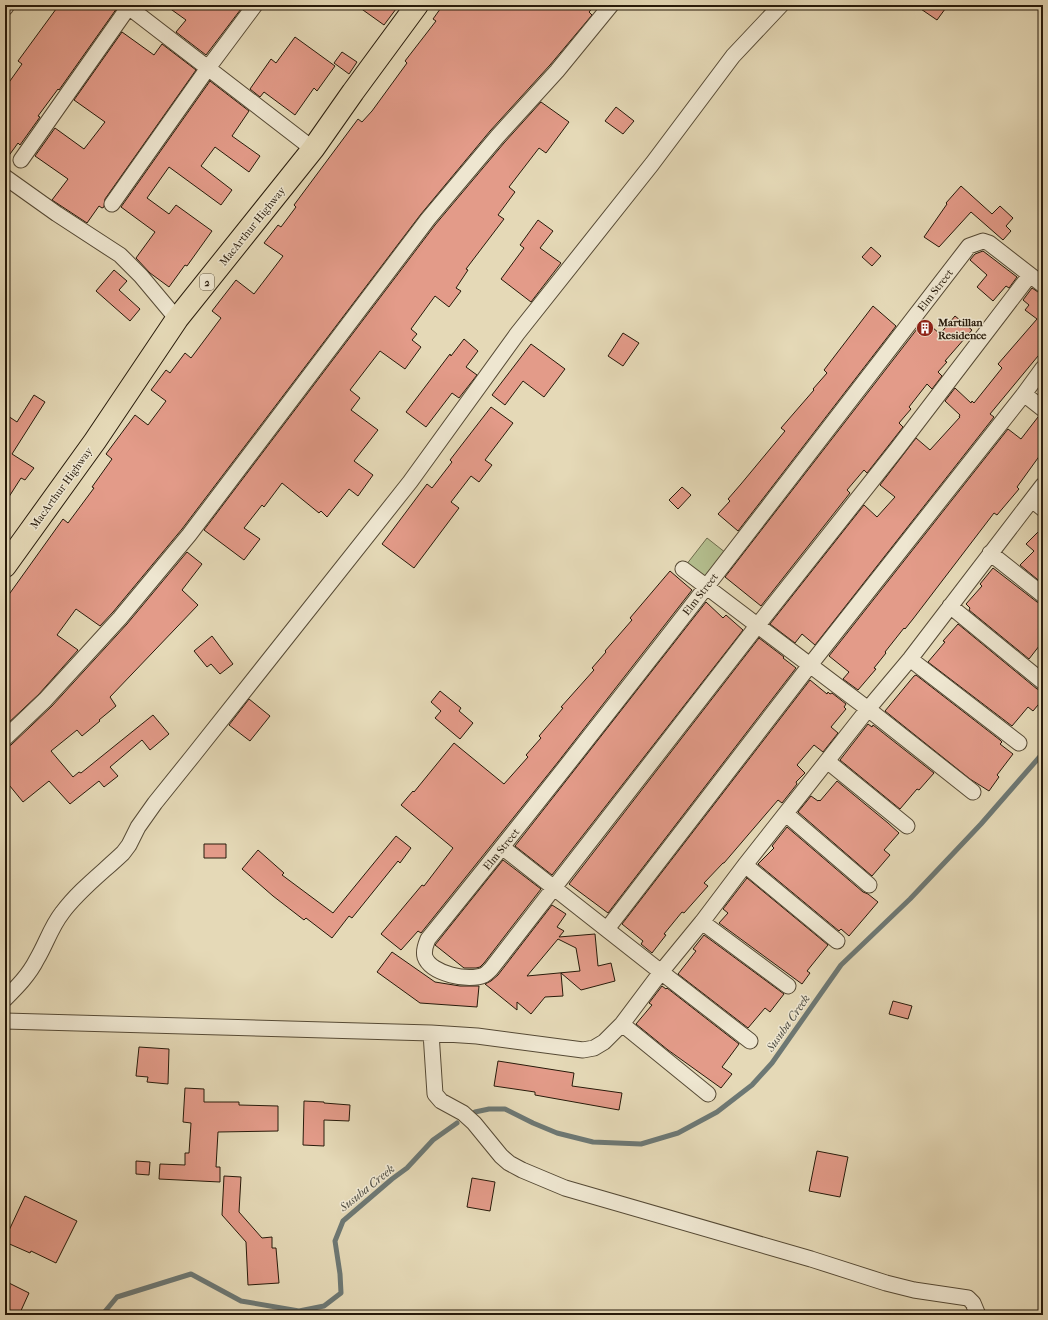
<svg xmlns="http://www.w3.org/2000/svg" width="1048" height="1320" viewBox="0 0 1048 1320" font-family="'IM FELL French Canon',serif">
<rect width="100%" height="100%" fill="#e5d9b7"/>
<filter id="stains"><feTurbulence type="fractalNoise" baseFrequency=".005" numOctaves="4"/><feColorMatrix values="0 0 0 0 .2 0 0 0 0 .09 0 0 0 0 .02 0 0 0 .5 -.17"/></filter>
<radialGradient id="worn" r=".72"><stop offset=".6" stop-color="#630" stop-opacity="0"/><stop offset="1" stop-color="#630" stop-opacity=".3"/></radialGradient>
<path fill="#b4bf8f" stroke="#6e6c4c" d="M 707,538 L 726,553 L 706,580 L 686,565 Z"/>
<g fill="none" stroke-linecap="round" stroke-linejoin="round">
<path stroke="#6d7874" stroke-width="5" d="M 475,1112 L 489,1109 L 505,1109 L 533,1123 L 557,1133 L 593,1142 L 641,1144 L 678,1133 L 717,1112 L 752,1085 L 772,1063 L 841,965 L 910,899 L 981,824 L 1043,753
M 102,1315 L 117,1297 L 191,1274 L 241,1301 L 299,1311 L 324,1306 L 341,1293 L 340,1274 L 335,1241 L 343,1221 L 392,1179 L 407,1168 L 433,1140 L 457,1123"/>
</g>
<path fill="#e39b89" stroke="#271a0a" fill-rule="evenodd" d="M 59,5 L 113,5 L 117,8 L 59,90 L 58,89 L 38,116 L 40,117 L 20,145 L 18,143 L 5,161 L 5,88 L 22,64 L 18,61 Z
M 165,5 L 244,5 L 206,55 L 176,32 L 186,20 Z
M 356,5 L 399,5 L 384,25 Z
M 443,5 L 595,5 L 589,12 L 592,15 L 550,65 L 490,131 L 421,214 L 182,529 L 113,612 L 100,626 L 76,609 L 57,635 L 78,650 L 39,694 L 5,726 L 5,706 L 9,700 L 5,697 L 5,600 L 63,519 L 68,523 L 94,488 L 92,487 L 112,459 L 106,454 L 135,415 L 148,425 L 166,401 L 151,390 L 166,370 L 170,373 L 185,353 L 191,358 L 221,318 L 212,311 L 236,280 L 254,294 L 283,256 L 264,243 L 278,225 L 281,227 L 296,207 L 294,205 L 358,119 L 362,122 L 372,111 L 407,63 L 405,61 L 436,21 L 433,19 Z
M 915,5 L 948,5 L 937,20 Z
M 122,32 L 154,55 L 162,44 L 196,70 L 105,199 L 104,207 L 102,208 L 99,206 L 87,223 L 52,200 L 68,179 L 35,156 L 55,128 L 84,149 L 105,122 L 74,100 Z
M 295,37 L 335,66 L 317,91 L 314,88 L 295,115 L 264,92 L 260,97 L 250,89 L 271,59 L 276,63 Z
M 342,52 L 357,62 L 349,74 L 334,63 Z
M 210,81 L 249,111 L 232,136 L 260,156 L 249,172 L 215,147 L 201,166 L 232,190 L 221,205 L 169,167 L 147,198 L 169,214 L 176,205 L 212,231 L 187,266 L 185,265 L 169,287 L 150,273 L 136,258 L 155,232 L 121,207 Z
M 541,102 L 569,122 L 546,153 L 539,148 L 509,187 L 515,192 L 498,215 L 504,219 L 466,269 L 468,270 L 456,288 L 461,291 L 449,307 L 435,296 L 411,329 L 417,334 L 412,340 L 421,347 L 405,369 L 380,351 L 350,390 L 360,398 L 351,410 L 378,430 L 354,461 L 373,475 L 358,496 L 349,489 L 327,517 L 321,511 L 319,513 L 282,483 L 264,507 L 262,505 L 244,528 L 260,539 L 244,560 L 204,530 L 435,225 L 504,143 Z
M 616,107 L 634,121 L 623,134 L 605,121 Z
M 961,186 L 992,214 L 1000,206 L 1013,218 L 1006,226 L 1011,231 L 1003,240 L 971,212 L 939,247 L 924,237 L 947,204 L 946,203 Z
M 538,220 L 553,231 L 540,248 L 561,263 L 531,302 L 501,279 L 524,248 L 520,245 Z
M 871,247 L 881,256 L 872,266 L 862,257 Z
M 983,251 L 1017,277 L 1009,288 L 1006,286 L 993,301 L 977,287 L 987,275 L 970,260 L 975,254 Z
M 114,270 L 127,281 L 119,290 L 140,309 L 130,321 L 96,291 Z
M 1032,288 L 1038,292 L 1043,294 L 1043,350 L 990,414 L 994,417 L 815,645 L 802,634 L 795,643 L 770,624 L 864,505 L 877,517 L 895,497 L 880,485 L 916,438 L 930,450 L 960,417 L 959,417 L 960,415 L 945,401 L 955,388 L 971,403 L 972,401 L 974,403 L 1002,368 L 998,364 L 1037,319 L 1025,310 L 1029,305 L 1023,300 Z
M 873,306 L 896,326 L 738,531 L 718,514 L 730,501 L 728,499 L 741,484 L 785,431 L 781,428 L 814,390 L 813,389 L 827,373 L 824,370 Z
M 955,316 L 972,330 L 945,361 L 947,362 L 938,372 L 942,376 L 932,389 L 927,384 L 909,407 L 911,409 L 899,423 L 903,427 L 867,473 L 864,470 L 847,490 L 850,493 L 761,606 L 725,577 L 924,320 L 940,334 Z
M 623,333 L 639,343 L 623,366 L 608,356 Z
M 464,339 L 478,351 L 466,367 L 477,375 L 459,398 L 452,393 L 426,427 L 406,412 L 450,354 L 451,356 Z
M 531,344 L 565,369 L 544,397 L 523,381 L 505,405 L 492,395 Z
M 34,395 L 45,402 L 12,454 L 34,468 L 25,480 L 21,478 L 5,503 L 5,414 L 17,422 Z
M 491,407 L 513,423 L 485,460 L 492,465 L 479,482 L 471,476 L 451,502 L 459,508 L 414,568 L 382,544 L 427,484 L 432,488 L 452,462 L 450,460 Z
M 1038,417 L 1043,418 L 1043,451 L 1017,487 L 1019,489 L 997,515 L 994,513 L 913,619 L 905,629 L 904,628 L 885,652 L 886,653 L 874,668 L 876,669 L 858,690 L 843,679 L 849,672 L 829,656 L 1008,429 L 1021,439 Z
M 682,487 L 691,495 L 678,509 L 669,500 Z
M 1043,527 L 1043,584 L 1020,565 L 1034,551 L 1026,544 Z
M 187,552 L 202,564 L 182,590 L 198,605 L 110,697 L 116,706 L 99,720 L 100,721 L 82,736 L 77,730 L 51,751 L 73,777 L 79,772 L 81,773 L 153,715 L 169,734 L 150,750 L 142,740 L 110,767 L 118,776 L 104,787 L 99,781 L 70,804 L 49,781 L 23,802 L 5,780 L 5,747 L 11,745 L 52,706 L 127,624 Z
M 993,568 L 1037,602 L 1043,604 L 1043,641 L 1029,659 L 969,610 L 970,608 L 966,604 L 982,586 L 980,584 Z
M 670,571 L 692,590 L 558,762 L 421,933 L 418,931 L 401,950 L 381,934 L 422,885 L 424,886 L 453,848 L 401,805 L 413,791 L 414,792 L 454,743 L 504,784 L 528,757 L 526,755 L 541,738 L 539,736 L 563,708 L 561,707 L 594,670 L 592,668 L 606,652 L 605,651 L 632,620 L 630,618 Z
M 706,602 L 723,618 L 726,615 L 743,630 L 552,875 L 515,846 Z
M 958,624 L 1037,689 L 1043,691 L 1043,699 L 1033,711 L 1028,707 L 1012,726 L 928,662 L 945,642 L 943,641 Z
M 212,636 L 233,664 L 220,674 L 211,664 L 207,667 L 194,651 Z
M 759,638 L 784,657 L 783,658 L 796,668 L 608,913 L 569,884 Z
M 916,675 L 1000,740 L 1002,742 L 1000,744 L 1013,754 L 997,775 L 999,777 L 989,791 L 970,779 L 885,711 L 914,676 Z
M 810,680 L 827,694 L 828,692 L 830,694 L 832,693 L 846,704 L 844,707 L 846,709 L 831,727 L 838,733 L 823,752 L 814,745 L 797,765 L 805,773 L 796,782 L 797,784 L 782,803 L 778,800 L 724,863 L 723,863 L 704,883 L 708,886 L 684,913 L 682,912 L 664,934 L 666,935 L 652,953 L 641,944 L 643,941 L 622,924 Z
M 440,691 L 461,708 L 459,711 L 473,723 L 460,739 L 435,718 L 441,711 L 431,702 Z
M 249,699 L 270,716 L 250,741 L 229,725 Z
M 868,724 L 872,727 L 873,725 L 934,773 L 919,790 L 917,789 L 900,809 L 840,760 Z
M 837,781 L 888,823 L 899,833 L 884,850 L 890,855 L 872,876 L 798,812 L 811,796 L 818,801 L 819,800 L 820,801 Z
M 787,827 L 863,892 L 868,894 L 878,902 L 849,936 L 841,929 L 839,931 L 758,864 L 774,848 L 772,846 Z
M 396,836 L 411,848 L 400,863 L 398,861 L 352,918 L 349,916 L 332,938 L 306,918 L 304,920 L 273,896 L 242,869 L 258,850 L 284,873 L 282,875 L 333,913 Z
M 204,844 L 226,844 L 226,858 L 204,858 Z
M 503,860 L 541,889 L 484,963 L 480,967 L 476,968 L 464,968 L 435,945 Z
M 747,878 L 828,945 L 807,971 L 810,973 L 802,984 L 719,923 L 728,913 L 723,909 Z
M 552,905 L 566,914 L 557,927 L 564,931 L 559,937 L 595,934 L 598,966 L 611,963 L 615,981 L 581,990 L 561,973 L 563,996 L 545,997 L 531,1014 L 517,1002 L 517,1010 L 485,984 L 491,981 L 498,975 ZM 558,939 L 576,948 L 580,971 L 527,976 Z
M 704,935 L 784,994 L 770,1012 L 765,1008 L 748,1028 L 678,974 L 696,951 L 693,949 Z
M 392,952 L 435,982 L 460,986 L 479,986 L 477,1007 L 420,1003 L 377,972 Z
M 662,986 L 666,989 L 667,988 L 739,1044 L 722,1067 L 732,1074 L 721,1088 L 668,1050 L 636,1024 L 652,1005 L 649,1003 Z
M 893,1001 L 912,1006 L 908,1019 L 889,1014 Z
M 139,1047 L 169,1049 L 168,1084 L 147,1082 L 148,1077 L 136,1076 Z
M 498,1061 L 574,1073 L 572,1086 L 622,1093 L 619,1110 L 535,1095 L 535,1092 L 494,1086 Z
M 185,1088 L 204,1089 L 204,1102 L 239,1102 L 239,1105 L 278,1106 L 278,1131 L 218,1132 L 216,1167 L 220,1167 L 220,1182 L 159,1179 L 160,1164 L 185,1165 L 185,1153 L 189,1153 L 191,1123 L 183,1122 Z
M 304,1101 L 324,1102 L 324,1103 L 350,1105 L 349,1121 L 324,1120 L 324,1146 L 303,1145 Z
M 817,1151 L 848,1157 L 840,1197 L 809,1191 Z
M 136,1161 L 150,1162 L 149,1175 L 136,1174 Z
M 224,1176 L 241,1177 L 239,1212 L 262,1238 L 272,1237 L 272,1248 L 276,1248 L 279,1283 L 248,1285 L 246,1242 L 222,1215 Z
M 472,1178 L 495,1182 L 490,1211 L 467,1207 Z
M 25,1196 L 77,1221 L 56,1263 L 31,1251 L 30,1253 L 5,1242 L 5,1239 Z
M 5,1281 L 29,1293 L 19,1315 L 5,1315 Z"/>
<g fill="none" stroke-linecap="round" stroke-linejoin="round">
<defs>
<path id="street" d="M 126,5 L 313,149
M 5,8 L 7,5
M 21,160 L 130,5
M 5,177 L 57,214 L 120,255 L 141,276 L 177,319
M 112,204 L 208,68 L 255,5
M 1030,275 L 897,449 L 757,626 L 491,969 C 489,971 486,974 484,975 C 469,982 431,974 425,957 C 423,950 426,944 428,939 C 613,711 790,478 969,246 L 983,241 L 989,243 L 1043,285
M 1024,394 L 1043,409
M 1032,500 L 1043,509
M 990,553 L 1043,595
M 683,569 L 868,709 L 973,792
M 950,606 L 1043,682
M 910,659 L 1019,743
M 5,738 L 45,700 L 120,618 L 189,535 L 428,219 L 497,137 L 557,71 L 611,5
M 827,761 L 907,826
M 786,814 L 869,885
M 502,847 L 661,972 L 750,1041
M 745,865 L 837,941
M 702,922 L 788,986
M 607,929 L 810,665 L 1024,394 L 1043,368
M 5,999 C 17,987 29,975 37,959 C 46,944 51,927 62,913 C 79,890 102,873 123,853 L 129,845 L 138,827 L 155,803 L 192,757 L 410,482 L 517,334 L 652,164 L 733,56 L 781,5
M 5,1021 L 431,1033 L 477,1036 L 583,1050 L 594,1048 L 604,1042 L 622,1024 L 661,972 L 702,922 L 745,865 L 868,709 L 910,659 L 1043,485
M 622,1024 L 708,1094
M 431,1033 L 435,1094 L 441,1101 L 463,1113 L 474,1123 L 501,1156 L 509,1163 L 522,1170 L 565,1188 L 811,1259 L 886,1283 L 914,1290 L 968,1298 L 973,1303 L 978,1315"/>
<path id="highway" d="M 5,566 L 95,441 L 177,319 L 313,149 L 353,92 L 417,5"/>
</defs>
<use href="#street" stroke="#564a35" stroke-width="17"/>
<use href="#highway" stroke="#271a0a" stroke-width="24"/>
<use href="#street" stroke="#eee6d0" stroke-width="15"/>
<use href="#highway" stroke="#e5d9b7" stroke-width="22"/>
</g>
<defs>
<symbol id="building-disc" viewBox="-11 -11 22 22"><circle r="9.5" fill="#8f2418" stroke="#eee6d0"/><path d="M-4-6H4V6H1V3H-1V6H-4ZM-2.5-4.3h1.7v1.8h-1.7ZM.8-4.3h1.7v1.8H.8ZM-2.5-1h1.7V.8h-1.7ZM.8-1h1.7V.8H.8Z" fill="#fff"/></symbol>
</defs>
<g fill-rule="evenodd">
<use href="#building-disc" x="915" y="318" width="20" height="20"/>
</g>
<g text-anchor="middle" stroke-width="3" stroke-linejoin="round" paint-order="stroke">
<rect fill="#eee6d0" stroke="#635745" stroke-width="1" x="200" y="274" width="14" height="16" rx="3"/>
<g font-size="10" font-weight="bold" fill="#271a0a">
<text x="207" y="286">2</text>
</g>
<g font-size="11" fill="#271a0a" stroke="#eee6d0">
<text transform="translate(252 226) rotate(-51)" y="4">MacArthur Highway</text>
<text transform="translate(935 290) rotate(-52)" y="4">Elm Street</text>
<text transform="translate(61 488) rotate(-54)" y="4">MacArthur Highway</text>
<text transform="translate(700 594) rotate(-52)" y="4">Elm Street</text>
<text transform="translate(501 849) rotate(-51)" y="4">Elm Street</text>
</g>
<g font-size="11" font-weight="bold" fill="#271a0a" stroke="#eee6d0" text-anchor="start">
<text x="938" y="326">Martillan<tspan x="938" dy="13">Residence</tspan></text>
</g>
<g font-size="12" font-style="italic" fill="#4a493f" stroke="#eee6d0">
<text transform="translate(788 1023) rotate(-55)" y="4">Susuba Creek</text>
<text transform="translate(367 1188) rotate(-39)" y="4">Susuba Creek</text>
</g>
</g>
<rect width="1048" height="1320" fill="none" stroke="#e5d9b7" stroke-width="20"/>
<rect x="6" y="6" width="1036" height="1308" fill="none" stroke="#271a0a" stroke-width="2"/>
<rect x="10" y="10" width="1028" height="1300" fill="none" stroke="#271a0a"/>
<rect width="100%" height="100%" filter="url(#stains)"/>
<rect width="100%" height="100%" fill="url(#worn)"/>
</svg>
